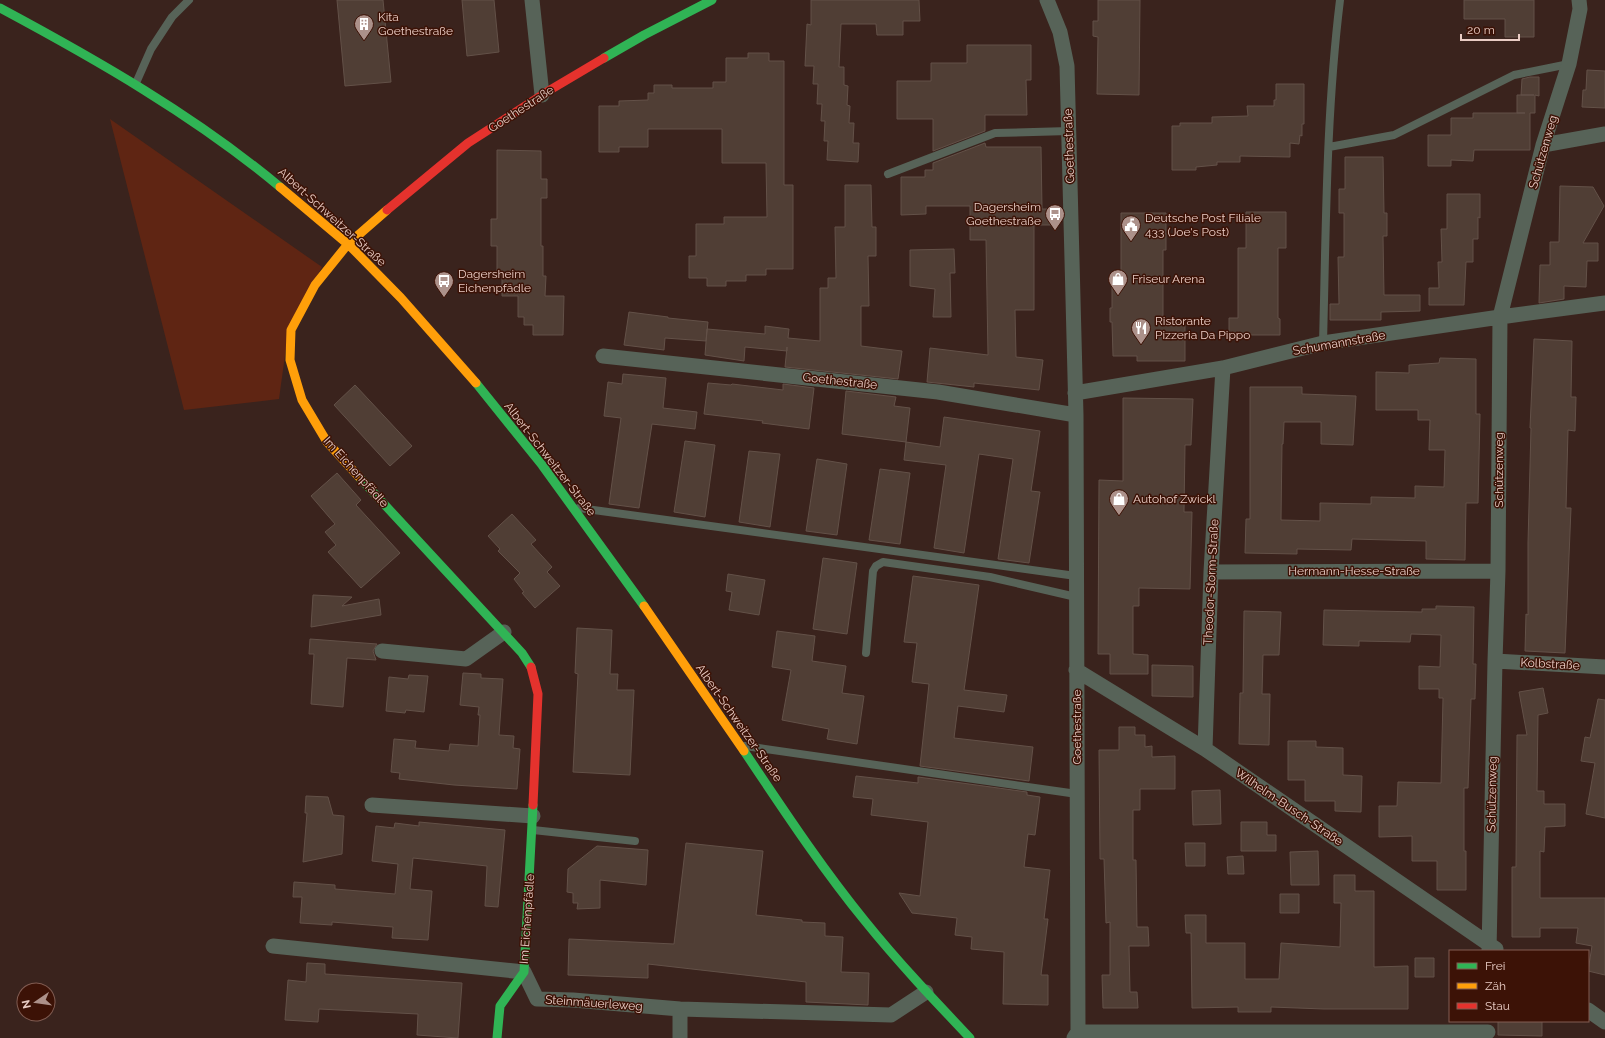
<svg xmlns="http://www.w3.org/2000/svg" width="1605" height="1038" viewBox="0 0 1605 1038" font-family="Raleway,sans-serif">
<rect width="100%" height="100%" fill="#3a231d"/>
<path fill="#5f2513" d="M 110,119 L 322,267 L 289,326 L 279,399 L 184,410 Z"/>
<path fill="#503e35" stroke="#635148" d="M 337,0 L 383,0 L 391,82 L 345,86 Z
M 462,0 L 494,0 L 499,52 L 467,56 Z
M 811,0 L 919,0 L 920,21 L 903,21 L 903,35 L 877,35 L 876,24 L 841,24 L 839,67 L 844,67 L 844,85 L 848,86 L 847,105 L 850,106 L 849,123 L 854,123 L 853,143 L 859,143 L 858,162 L 827,160 L 828,141 L 824,141 L 825,121 L 821,121 L 822,104 L 817,104 L 818,84 L 813,84 L 814,66 L 805,66 L 807,24 L 811,25 Z
M 1098,0 L 1140,0 L 1139,95 L 1097,94 L 1098,37 L 1093,36 L 1093,21 L 1098,21 Z
M 1464,0 L 1534,0 L 1534,37 L 1505,37 L 1505,19 L 1464,19 Z
M 967,45 L 1031,45 L 1031,80 L 1026,80 L 1027,115 L 985,115 L 985,131 L 933,151 L 933,119 L 897,119 L 897,81 L 931,81 L 931,63 L 967,63 Z
M 748,53 L 769,53 L 769,61 L 784,61 L 784,185 L 793,185 L 793,269 L 766,269 L 766,275 L 746,275 L 746,281 L 726,281 L 726,286 L 707,286 L 707,278 L 689,278 L 689,256 L 696,256 L 696,224 L 724,224 L 724,217 L 767,217 L 766,163 L 722,163 L 722,129 L 648,129 L 648,147 L 619,147 L 619,152 L 599,152 L 599,106 L 619,106 L 619,101 L 648,100 L 648,93 L 654,93 L 654,85 L 672,85 L 672,88 L 713,88 L 713,82 L 726,82 L 726,58 L 748,58 Z
M 1587,70 L 1605,71 L 1605,108 L 1582,107 L 1583,90 L 1586,90 Z
M 1530,77 L 1539,77 L 1539,96 L 1535,95 L 1535,113 L 1530,113 L 1530,150 L 1474,150 L 1473,161 L 1451,160 L 1451,166 L 1428,166 L 1428,135 L 1451,135 L 1451,118 L 1473,118 L 1473,113 L 1525,113 L 1517,113 L 1517,95 L 1534,95 L 1521,95 L 1522,79 Z
M 1276,84 L 1304,84 L 1304,124 L 1302,124 L 1302,136 L 1300,135 L 1299,144 L 1290,143 L 1290,157 L 1240,156 L 1240,162 L 1217,162 L 1217,165 L 1196,167 L 1196,170 L 1172,170 L 1172,126 L 1180,126 L 1180,123 L 1212,123 L 1212,117 L 1248,116 L 1247,106 L 1274,106 L 1274,100 L 1276,100 Z
M 985,143 L 986,147 L 1041,147 L 1042,209 L 1052,209 L 1052,225 L 1034,225 L 1034,310 L 1015,310 L 1016,357 L 1043,360 L 1039,390 L 974,383 L 974,387 L 927,382 L 930,348 L 988,355 L 986,240 L 970,240 L 970,206 L 926,206 L 926,214 L 901,215 L 901,177 L 925,177 L 925,170 L 933,170 L 933,163 Z
M 497,150 L 541,151 L 541,179 L 547,179 L 547,198 L 541,198 L 541,246 L 543,246 L 543,276 L 546,276 L 545,296 L 564,296 L 563,335 L 533,335 L 533,325 L 524,325 L 524,317 L 518,317 L 518,296 L 502,296 L 502,275 L 497,275 L 497,246 L 491,246 L 491,219 L 497,219 Z
M 1345,157 L 1383,157 L 1384,213 L 1387,213 L 1387,236 L 1383,236 L 1384,295 L 1420,295 L 1420,311 L 1381,312 L 1381,320 L 1330,320 L 1330,304 L 1339,304 L 1338,257 L 1344,257 L 1344,213 L 1339,213 L 1339,189 L 1345,189 Z
M 845,185 L 871,185 L 872,227 L 876,227 L 876,256 L 868,256 L 869,306 L 861,306 L 861,346 L 902,351 L 898,379 L 785,367 L 787,347 L 787,351 L 745,347 L 744,361 L 705,355 L 707,329 L 765,334 L 765,326 L 789,329 L 788,338 L 820,341 L 820,288 L 828,288 L 828,278 L 836,278 L 835,227 L 845,227 Z
M 1560,186 L 1593,187 L 1604,206 L 1583,243 L 1598,243 L 1598,261 L 1587,261 L 1586,287 L 1564,286 L 1564,299 L 1539,303 L 1540,265 L 1550,265 L 1550,242 L 1559,242 Z
M 1447,194 L 1480,194 L 1480,218 L 1478,217 L 1478,239 L 1473,239 L 1473,262 L 1466,262 L 1464,305 L 1429,305 L 1429,288 L 1439,288 L 1438,262 L 1442,262 L 1441,229 L 1447,229 Z
M 1246,212 L 1286,212 L 1286,248 L 1278,248 L 1278,318 L 1280,319 L 1280,335 L 1229,335 L 1229,318 L 1238,318 L 1238,248 L 1246,248 Z
M 1121,213 L 1166,213 L 1166,250 L 1163,250 L 1163,323 L 1185,323 L 1185,361 L 1137,361 L 1137,356 L 1113,356 L 1112,322 L 1110,322 L 1110,308 L 1112,308 L 1112,272 L 1121,272 Z
M 954,249 L 955,273 L 950,273 L 951,317 L 933,317 L 935,289 L 910,286 L 910,250 Z
M 629,312 L 668,317 L 668,318 L 708,322 L 706,341 L 665,338 L 664,350 L 624,345 Z
M 1534,339 L 1572,341 L 1571,397 L 1576,397 L 1575,431 L 1568,430 L 1566,508 L 1571,508 L 1565,653 L 1525,651 L 1526,614 L 1528,615 L 1528,543 L 1531,428 L 1530,428 Z
M 1440,358 L 1476,359 L 1476,414 L 1480,414 L 1478,503 L 1466,503 L 1465,560 L 1426,559 L 1426,541 L 1352,539 L 1351,550 L 1297,549 L 1297,554 L 1245,553 L 1246,519 L 1250,519 L 1250,387 L 1302,387 L 1302,394 L 1356,396 L 1353,445 L 1321,444 L 1321,422 L 1284,422 L 1283,444 L 1282,444 L 1281,520 L 1320,521 L 1320,503 L 1371,504 L 1371,497 L 1415,498 L 1415,486 L 1444,487 L 1445,450 L 1429,450 L 1430,420 L 1418,420 L 1418,410 L 1376,410 L 1376,372 L 1409,373 L 1409,365 L 1439,363 Z
M 623,374 L 666,378 L 663,408 L 697,412 L 695,429 L 652,424 L 639,508 L 609,504 L 621,418 L 604,416 L 608,382 L 622,384 Z
M 708,383 L 731,385 L 732,384 L 783,390 L 783,384 L 814,388 L 809,429 L 762,423 L 763,421 L 704,414 Z
M 355,385 L 412,446 L 390,466 L 334,405 Z
M 846,391 L 896,397 L 894,406 L 910,408 L 906,442 L 842,434 Z
M 1123,398 L 1193,399 L 1191,445 L 1185,445 L 1184,512 L 1192,512 L 1190,589 L 1139,588 L 1139,606 L 1133,606 L 1133,654 L 1148,655 L 1148,674 L 1110,674 L 1110,654 L 1098,654 L 1099,480 L 1123,481 Z
M 944,417 L 1040,431 L 1031,491 L 1040,492 L 1029,563 L 998,559 L 1013,459 L 979,454 L 964,553 L 934,548 L 946,465 L 904,460 L 906,442 L 940,447 Z
M 685,441 L 715,445 L 705,517 L 674,512 Z
M 749,451 L 780,454 L 770,527 L 739,522 Z
M 817,459 L 847,464 L 837,535 L 806,531 Z
M 880,469 L 910,473 L 900,544 L 869,540 Z
M 337,473 L 361,500 L 356,505 L 400,553 L 361,588 L 328,552 L 336,545 L 325,532 L 335,524 L 311,496 Z
M 512,514 L 536,540 L 531,544 L 552,567 L 547,572 L 560,586 L 535,608 L 522,593 L 524,592 L 514,579 L 520,573 L 498,551 L 500,549 L 488,536 Z
M 823,558 L 857,563 L 847,634 L 813,629 Z
M 728,574 L 765,580 L 759,615 L 729,610 L 732,592 L 726,591 Z
M 913,576 L 979,585 L 964,690 L 1007,695 L 1004,712 L 958,706 L 954,738 L 1033,747 L 1029,781 L 920,766 L 929,684 L 912,682 L 917,643 L 904,642 Z
M 313,595 L 352,597 L 342,606 L 379,599 L 381,615 L 311,627 Z
M 1436,606 L 1474,607 L 1473,664 L 1476,664 L 1475,699 L 1471,699 L 1468,788 L 1464,788 L 1464,851 L 1466,851 L 1466,890 L 1437,890 L 1437,861 L 1412,861 L 1412,836 L 1379,837 L 1379,806 L 1397,806 L 1398,782 L 1441,783 L 1443,698 L 1439,698 L 1439,689 L 1419,689 L 1419,666 L 1440,667 L 1441,635 L 1411,634 L 1410,642 L 1359,641 L 1359,646 L 1323,645 L 1324,610 L 1422,612 L 1422,609 L 1436,609 Z
M 1244,611 L 1281,612 L 1279,655 L 1263,655 L 1262,694 L 1270,694 L 1269,745 L 1239,744 L 1240,693 L 1243,693 Z
M 577,628 L 612,630 L 610,674 L 618,674 L 617,690 L 634,690 L 630,775 L 573,772 L 578,674 L 575,673 Z
M 777,631 L 815,636 L 812,661 L 846,666 L 842,693 L 864,696 L 857,744 L 827,739 L 829,729 L 782,720 L 791,670 L 772,667 Z
M 310,639 L 377,644 L 373,651 L 376,660 L 347,658 L 343,707 L 311,704 L 314,654 L 309,654 Z
M 1152,665 L 1193,666 L 1193,697 L 1152,696 Z
M 463,673 L 481,674 L 481,678 L 503,679 L 499,735 L 514,736 L 513,748 L 520,749 L 517,789 L 454,785 L 399,779 L 400,773 L 391,772 L 394,739 L 416,741 L 415,748 L 449,751 L 450,744 L 478,746 L 480,715 L 478,715 L 479,707 L 460,705 Z
M 409,675 L 428,676 L 424,712 L 406,710 L 405,713 L 386,711 L 389,677 L 408,679 Z
M 1543,688 L 1548,713 L 1538,715 L 1537,791 L 1544,791 L 1544,804 L 1565,804 L 1565,826 L 1545,827 L 1544,852 L 1540,851 L 1540,898 L 1605,898 L 1605,975 L 1588,971 L 1592,946 L 1576,943 L 1578,928 L 1540,928 L 1540,937 L 1512,937 L 1512,867 L 1516,867 L 1517,735 L 1527,735 L 1519,692 Z
M 1598,699 L 1605,700 L 1605,818 L 1586,814 L 1595,763 L 1581,761 L 1585,737 L 1590,738 Z
M 1119,727 L 1135,727 L 1135,735 L 1145,735 L 1145,747 L 1152,746 L 1152,757 L 1175,756 L 1175,789 L 1140,789 L 1140,810 L 1133,810 L 1133,860 L 1136,860 L 1137,927 L 1148,927 L 1149,946 L 1129,946 L 1130,992 L 1137,992 L 1138,1008 L 1103,1008 L 1102,975 L 1110,975 L 1110,922 L 1106,923 L 1104,859 L 1100,859 L 1099,750 L 1119,750 Z
M 1288,741 L 1316,741 L 1316,747 L 1343,748 L 1343,775 L 1362,776 L 1361,812 L 1335,811 L 1335,801 L 1305,801 L 1305,780 L 1288,780 Z
M 856,776 L 918,783 L 918,777 L 1027,792 L 1027,795 L 1040,797 L 1035,835 L 1028,834 L 1024,867 L 1050,870 L 1044,919 L 1048,919 L 1041,975 L 1048,975 L 1048,1005 L 1003,1004 L 1004,952 L 971,949 L 972,937 L 955,935 L 957,918 L 912,913 L 899,893 L 920,896 L 928,822 L 871,815 L 873,799 L 853,797 Z
M 1220,790 L 1221,824 L 1193,825 L 1192,791 Z
M 306,796 L 328,797 L 333,815 L 344,816 L 342,854 L 303,862 L 307,813 L 305,813 Z
M 419,822 L 505,830 L 498,907 L 485,906 L 487,866 L 413,858 L 410,889 L 432,891 L 428,940 L 392,938 L 393,927 L 332,922 L 332,925 L 300,923 L 302,897 L 293,897 L 294,882 L 335,885 L 335,889 L 395,894 L 398,864 L 372,861 L 376,826 L 394,828 L 395,823 L 419,826 Z
M 1241,822 L 1267,822 L 1267,835 L 1276,835 L 1276,851 L 1241,851 Z
M 686,843 L 763,851 L 756,915 L 802,920 L 802,922 L 825,923 L 825,936 L 843,937 L 841,972 L 869,973 L 868,1005 L 806,1002 L 806,982 L 648,964 L 648,978 L 568,975 L 569,939 L 674,944 Z
M 1185,843 L 1205,843 L 1205,866 L 1186,866 Z
M 597,846 L 648,850 L 646,885 L 600,880 L 600,908 L 577,909 L 578,903 L 573,903 L 573,893 L 567,892 L 568,869 Z
M 1318,851 L 1319,885 L 1291,885 L 1290,852 Z
M 1243,856 L 1244,874 L 1228,874 L 1227,857 Z
M 1334,875 L 1355,875 L 1355,891 L 1374,891 L 1374,967 L 1408,966 L 1408,1009 L 1324,1009 L 1271,1007 L 1271,1012 L 1238,1012 L 1238,1007 L 1192,1008 L 1191,933 L 1186,933 L 1185,915 L 1206,915 L 1206,943 L 1245,943 L 1245,979 L 1279,979 L 1281,943 L 1340,947 L 1341,903 L 1334,903 Z
M 1280,894 L 1299,894 L 1299,913 L 1280,913 Z
M 1415,958 L 1434,958 L 1434,977 L 1415,977 Z
M 307,963 L 325,964 L 325,974 L 462,983 L 458,1038 L 417,1035 L 418,1014 L 319,1009 L 318,1022 L 285,1020 L 288,980 L 306,982 Z
M 1498,1021 L 1542,1021 L 1542,1036 L 1498,1035 Z"/>
<g fill="none" stroke-linecap="round" stroke-linejoin="round">
<path stroke="#576358" stroke-width="8" d="M 136,83 L 151,49 L 172,17 L 189,0
M 1329,147 L 1394,135 L 1514,75 L 1569,64
M 888,174 L 995,133 L 1069,131
M 1323,343 C 1326,229 1326,114 1340,0
M 579,508 L 1076,576
M 866,653 L 873,571 L 876,566 L 883,562 L 990,577 L 1076,597
M 745,746 L 1077,794
M 533,830 L 635,841"/>
<path stroke="#576358" stroke-width="15" d="M 532,0 L 542,95
M 1047,0 L 1060,32 L 1067,66 L 1076,415 L 1078,1032 L 1074,1038
M 1543,145 L 1605,134
M 603,356 L 938,392 L 1076,415
M 1075,393 L 1223,368 L 1323,343 L 1500,317 L 1605,303
M 1211,572 L 1498,571
M 382,651 L 466,659 L 504,632
M 1495,661 L 1605,667
M 1076,670 L 1205,749 L 1496,949
M 1205,749 L 1211,572 L 1223,368
M 372,805 L 533,816
M 273,946 L 524,972 L 537,999 L 573,1000 L 680,1009 L 891,1015 L 926,992
M 1489,951 L 1495,661 L 1498,571 L 1500,317 L 1543,145 L 1569,64 L 1580,9 L 1579,0
M 1588,1010 L 1605,1022
M 1078,1032 L 1488,1032
M 680,1038 L 680,1009"/>
<path stroke="#30b455" stroke-width="9" d="M 0,8 C 97,60 195,116 280,187
M 604,58 L 644,35 L 712,0
M 476,383 L 542,465 L 644,606
M 359,477 L 522,653 L 531,667
M 744,751 C 783,809 821,867 865,921 C 898,962 934,1000 970,1038
M 497,1038 L 500,1006 L 524,972 L 533,805"/>
<path stroke="#ff9f0a" stroke-width="9" d="M 280,187 L 350,246 L 401,298 L 476,383
M 359,477 L 327,442 L 302,400 L 290,360 L 291,330 L 315,285 L 348,244 L 387,210
M 644,606 L 744,751"/>
<path stroke="#e5322d" stroke-width="9" d="M 387,210 L 468,143 L 550,90 L 604,58
M 531,667 L 538,694 L 533,805"/>
</g>
<defs>
<symbol id="building-pin" viewBox="-11 -11 22 30"><path d="M0 17L-7.5 6A9.5 9.5 0 1 1 7.5 6Z" fill="#ac918a" stroke="#3c1206"/><path d="M-4-6H4V6H1V3H-1V6H-4ZM-2.5-4.3h1.7v1.8h-1.7ZM.8-4.3h1.7v1.8H.8ZM-2.5-1h1.7V.8h-1.7ZM.8-1h1.7V.8H.8Z" fill="#fff"/></symbol>
<symbol id="bus-pin" viewBox="-11 -11 22 30"><path d="M0 17L-7.5 6A9.5 9.5 0 1 1 7.5 6Z" fill="#ac918a" stroke="#3c1206"/><path d="M-5-6H5V4H4V6H2V4H-2V6H-4V4H-5ZM-3.5-4V0h7V-4ZM-3.5 1.2v1.5H-2V1.2ZM2 1.2v1.5H3.5V1.2Z" fill="#fff"/></symbol>
<symbol id="civic-pin" viewBox="-11 -11 22 30"><path d="M0 17L-7.5 6A9.5 9.5 0 1 1 7.5 6Z" fill="#ac918a" stroke="#3c1206"/><path d="M-.6-6.5H3V-4.5H.6V-3L4-1V1h2V6H-6V1h2V-1L-.6-3ZM-1.2 2.5V6h2.4V2.5Z" fill="#fff"/></symbol>
<symbol id="shop-pin" viewBox="-11 -11 22 30"><path d="M0 17L-7.5 6A9.5 9.5 0 1 1 7.5 6Z" fill="#ac918a" stroke="#3c1206"/><path d="M-5-2.5h2.3a2.7 3.5 0 0 1 5.4 0H5L5.5 6h-11ZM-1.5-2.5h3a1.5 2.3 0 0 0-3 0Z" fill="#fff"/></symbol>
<symbol id="restaurant-pin" viewBox="-11 -11 22 30"><path d="M0 17L-7.5 6A9.5 9.5 0 1 1 7.5 6Z" fill="#ac918a" stroke="#3c1206"/><path d="M-5-6h1v4h1v-4h1v4h1v-4h1v5L-1.5 .5V6h-2V.5L-5-1ZM5-6V6H3V1.5H1.5Q1.5-4 5-6Z" fill="#fff"/></symbol>
</defs>
<g fill-rule="evenodd">
<use href="#building-pin" x="353" y="13" width="22" height="30"/>
<use href="#bus-pin" x="1044" y="203" width="22" height="30"/>
<use href="#civic-pin" x="1120" y="214" width="22" height="30"/>
<use href="#shop-pin" x="1107" y="268" width="22" height="30"/>
<use href="#bus-pin" x="433" y="270" width="22" height="30"/>
<use href="#restaurant-pin" x="1130" y="317" width="22" height="30"/>
<use href="#shop-pin" x="1108" y="488" width="22" height="30"/>
</g>
<g text-anchor="middle" stroke-width="3" stroke-linejoin="round" paint-order="stroke">
<g font-size="12" fill="#e9ccc4" stroke="#3c1206" text-anchor="start">
<text x="378" y="21">Kita<tspan x="378" dy="14">Goethestraße</tspan></text>
<text x="1041" y="211" text-anchor="end">Dagersheim<tspan x="1041" dy="14">Goethestraße</tspan></text>
<text x="1145" y="222">Deutsche Post Filiale<tspan x="1145" dy="14">433 (Joe's Post)</tspan></text>
<text x="458" y="278">Dagersheim<tspan x="458" dy="14">Eichenpfädle</tspan></text>
<text x="1132" y="283">Friseur Arena</text>
<text x="1155" y="325">Ristorante<tspan x="1155" dy="14">Pizzeria Da Pippo</tspan></text>
<text x="1133" y="503">Autohof Zwickl</text>
</g>
<g font-size="12" fill="#e9ccc4" stroke="#3c1206">
<text transform="translate(521 109) rotate(-33)" y="4">Goethestraße</text>
<text transform="translate(1069 146) rotate(-92)" y="4">Goethestraße</text>
<text transform="translate(1543 152) rotate(-74)" y="4">Schützenweg</text>
<text transform="translate(332 217) rotate(42)" y="4">Albert-Schweitzer-Straße</text>
<text transform="translate(1339 343) rotate(-10)" y="4">Schumannstraße</text>
<text transform="translate(840 381) rotate(6)" y="4">Goethestraße</text>
<text transform="translate(550 459) rotate(52)" y="4">Albert-Schweitzer-Straße</text>
<text transform="translate(1499 470) rotate(-90)" y="4">Schützenweg</text>
<text transform="translate(356 472) rotate(48)" y="4">Im Eichenpfädle</text>
<text x="1354" y="575">Hermann-Hesse-Straße</text>
<text transform="translate(1211 582) rotate(-87)" y="4">Theodor-Storm-Straße</text>
<text transform="translate(1550 664) rotate(3)" y="4">Kolbstraße</text>
<text transform="translate(739 723) rotate(55)" y="4">Albert-Schweitzer-Straße</text>
<text transform="translate(1077 727) rotate(-90)" y="4">Goethestraße</text>
<text transform="translate(1492 794) rotate(-89)" y="4">Schützenweg</text>
<text transform="translate(1289 807) rotate(34)" y="4">Wilhelm-Busch-Straße</text>
<text transform="translate(527 919) rotate(-86)" y="4">Im Eichenpfädle</text>
<text transform="translate(594 1003) rotate(4)" y="4">Steinmäuerleweg</text>
</g>
</g>
<rect x="1449" y="950" width="140" height="72" fill="#3c1206" stroke="#815c52"/>
<rect x="1457" y="963" width="20" height="6" fill="#30b455" stroke="#815c52"/>
<text x="1485" y="970" font-size="12" fill="#e9ccc4">Frei</text>
<rect x="1457" y="983" width="20" height="6" fill="#ff9f0a" stroke="#815c52"/>
<text x="1485" y="990" font-size="12" fill="#e9ccc4">Zäh</text>
<rect x="1457" y="1003" width="20" height="6" fill="#e5322d" stroke="#815c52"/>
<text x="1485" y="1010" font-size="12" fill="#e9ccc4">Stau</text>
<g transform="translate(36 1002) rotate(257)"><circle r="19" fill="#3c1206" stroke="#815c52"/>
<path d="M0-3L7 15L0 10L-7 15Z" fill="#ac918a"/>
<text y="-6" font-size="11" font-weight="bold" text-anchor="middle" fill="#e9ccc4">N</text>
</g>
<path d="M1461 34v6h58v-6" fill="none" stroke="#e9ccc4" stroke-width="2"/>
<text x="1467" y="34" font-size="12" fill="#e9ccc4" stroke="#3c1206" stroke-width="3" paint-order="stroke">20 m</text>
</svg>
